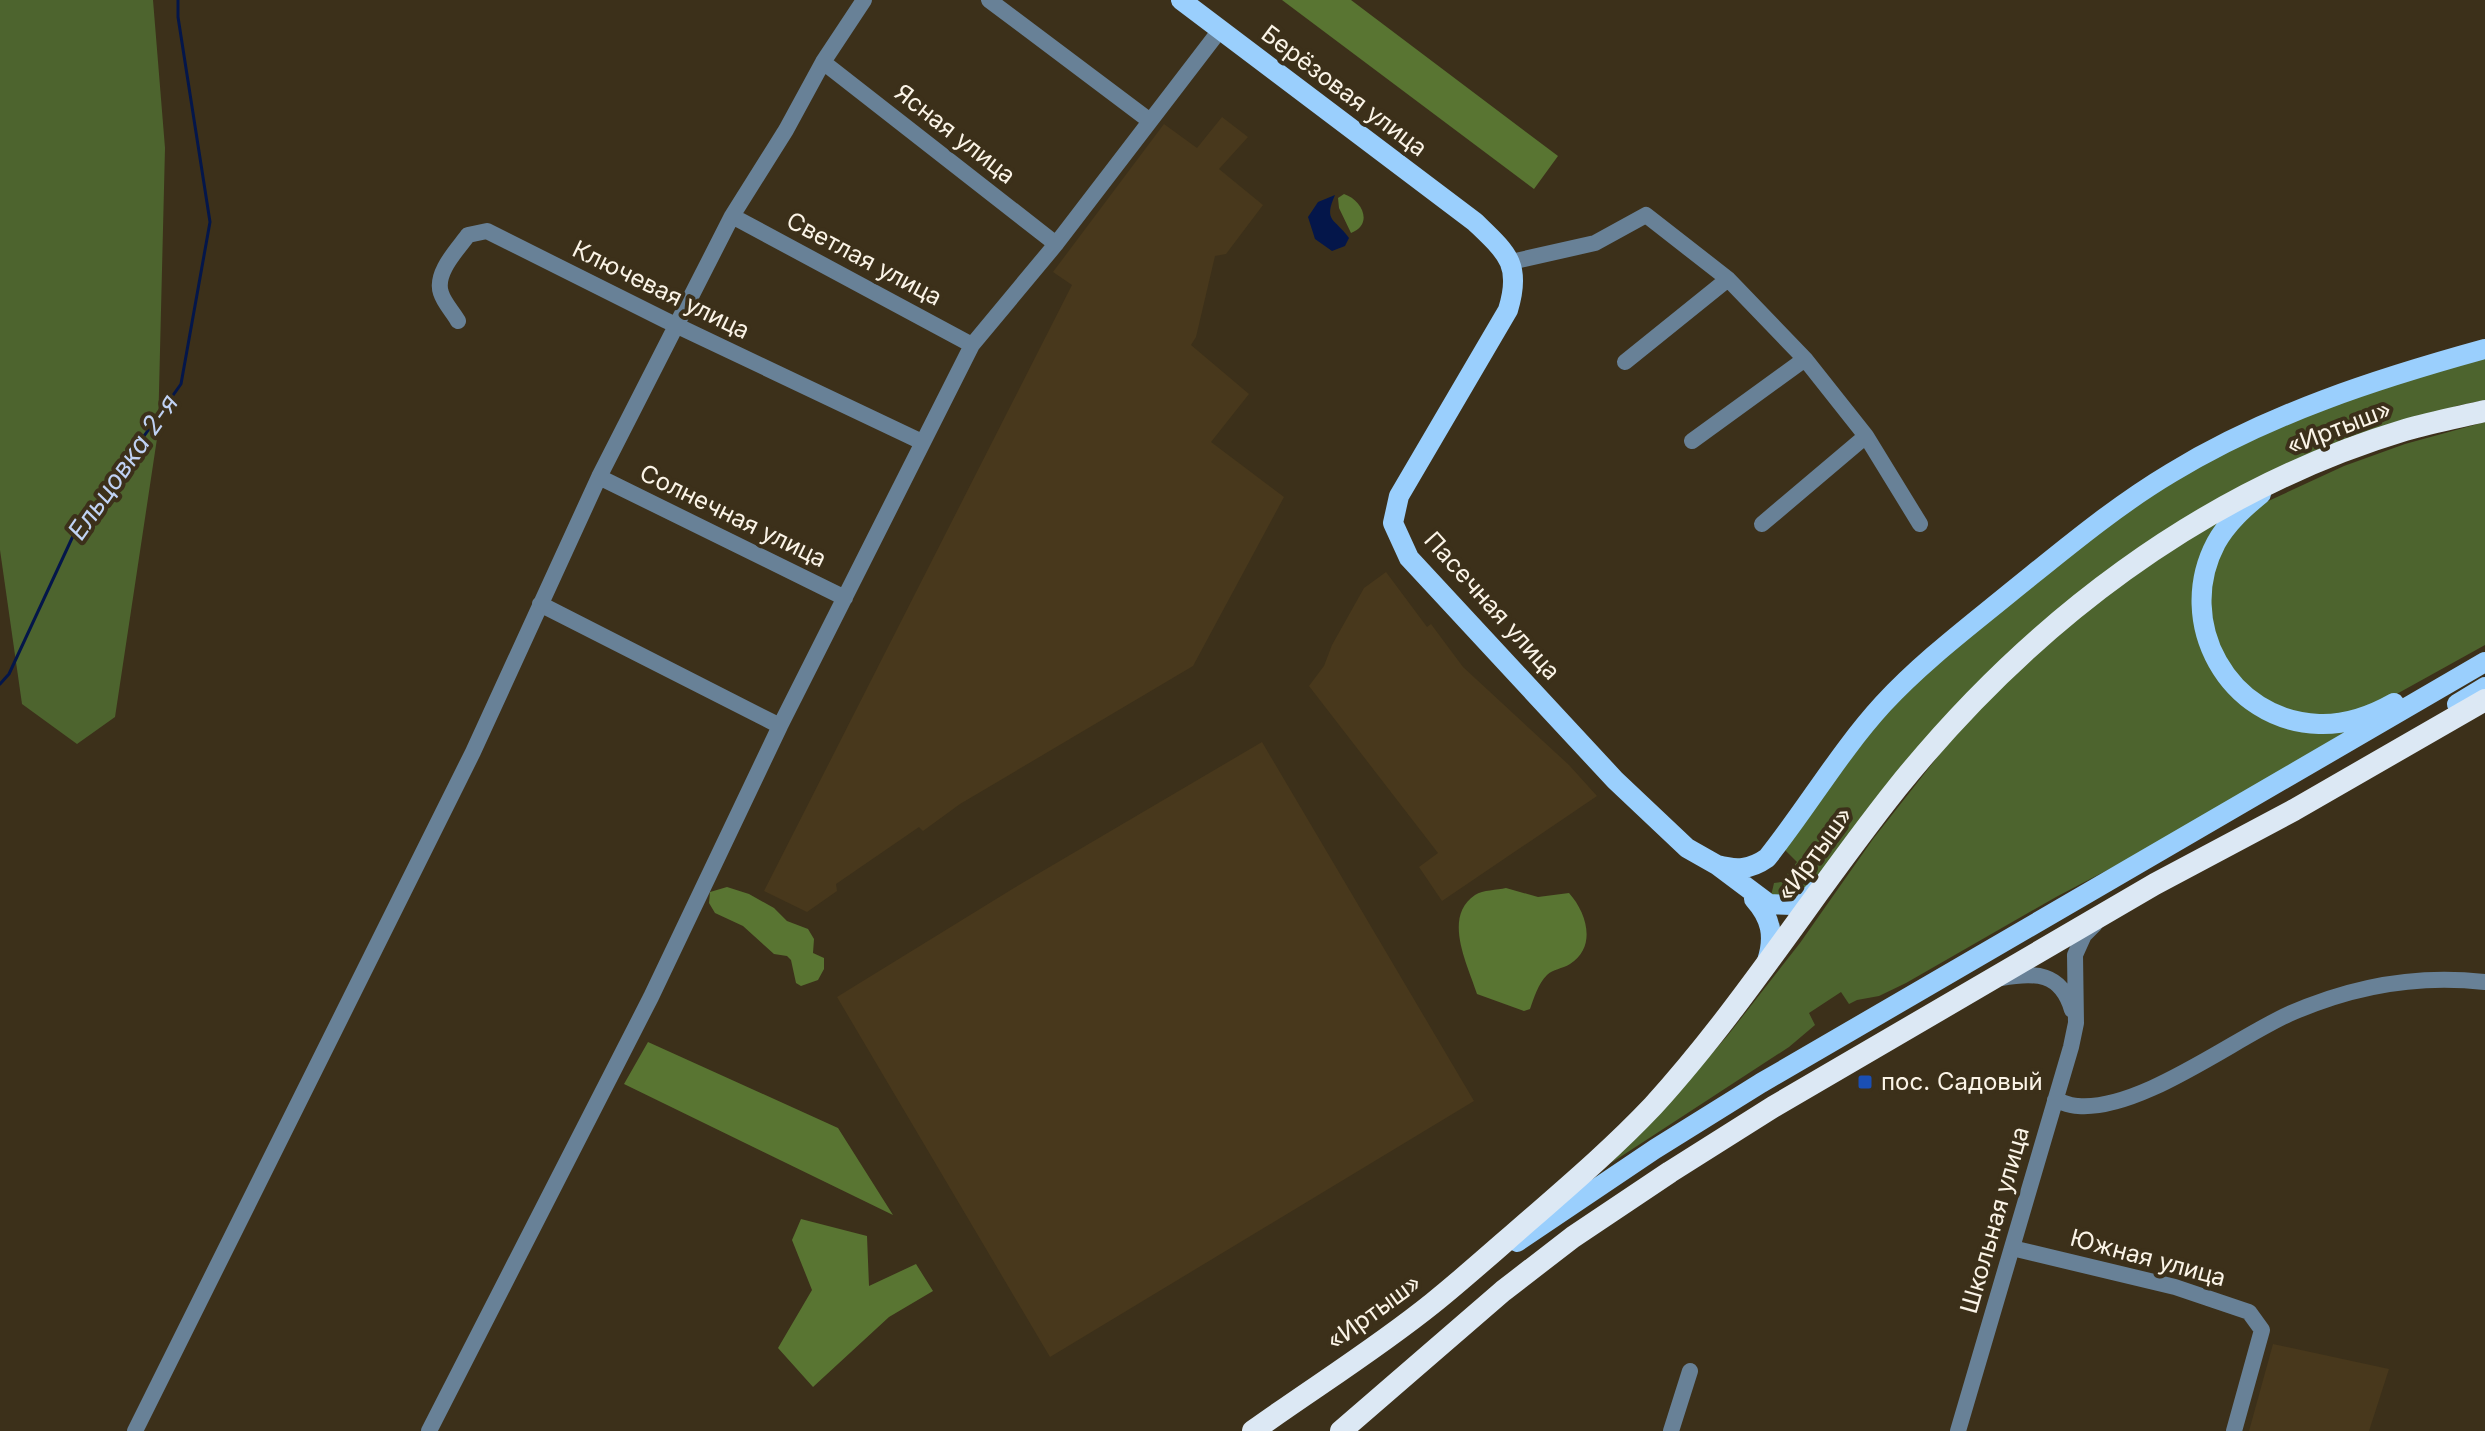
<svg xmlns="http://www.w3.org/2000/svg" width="2485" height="1431" viewBox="0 0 2485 1431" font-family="Inter,sans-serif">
<rect width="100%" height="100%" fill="#3c301a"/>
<path fill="#48381c" d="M 1222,117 L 1248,137 L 1219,169 L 1263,205 L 1226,254 L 1215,256 L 1196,337 L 1191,345 L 1249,394 L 1211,442 L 1284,497 L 1193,666 L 960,804 L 923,831 L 919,827 L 836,884 L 837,891 L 807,912 L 764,891 L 1072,285 L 1053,272 L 1164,124 L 1197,148 Z
M 1386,572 L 1427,627 L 1431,624 L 1463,667 L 1569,765 L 1597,796 L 1442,901 L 1419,867 L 1438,853 L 1309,686 L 1324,666 L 1332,645 L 1364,588 Z
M 1262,742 L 1474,1101 L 1050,1357 L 837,997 L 1014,888 Z
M 2273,1344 L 2389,1369 L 2369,1431 L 2249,1431 Z"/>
<path fill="#4d642e" d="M 0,0 L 153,0 L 165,148 L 158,432 L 115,717 L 77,744 L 22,704 L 0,550 Z
M 2485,358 L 2485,400 L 2456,406 L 2108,571 L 1801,895 L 1771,896 L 1774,883 L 1781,882 L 1797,862 L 1784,849 L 1888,709 L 1916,680 C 2016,600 2114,509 2228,450 C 2310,407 2398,384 2485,358 Z
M 2485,422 L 2485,645 L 2375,706 L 2347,716 L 2302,715 L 2257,696 L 2230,671 L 2208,618 L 2211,575 L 2229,536 L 2264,503 L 2344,466 L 2405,444 Z
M 2223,516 L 2204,555 L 2223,686 L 2243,706 L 2259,717 L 2353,728 L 2155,845 L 2056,897 L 1906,983 L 1879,996 L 1857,1000 L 1849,1004 L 1841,992 L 1809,1013 L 1815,1025 L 1789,1047 L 1611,1163 L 1681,1089 L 1728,1035 L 1800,943 L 1873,839 L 1957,732 L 2012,675 L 2092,604 Z"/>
<path fill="#597532" d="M 1282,0 L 1351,0 L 1558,156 L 1534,189 Z
M 1344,194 C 1362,200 1374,224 1351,233 L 1339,208 L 1338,198 Z
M 727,887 L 749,894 L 774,908 L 787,921 L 808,929 L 814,939 L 813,953 L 824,958 L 824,969 L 818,980 L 801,986 L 796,983 L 791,960 L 787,956 L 774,954 L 743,926 L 715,913 L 709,903 L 710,892 Z
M 1506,888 L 1538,897 L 1569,893 C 1587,913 1597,947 1570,964 C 1562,969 1553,969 1547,975 C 1538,984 1534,998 1530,1009 L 1524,1011 L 1477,994 C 1468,965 1442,917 1475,895 C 1483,890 1497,890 1506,888 Z
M 648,1042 L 838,1128 L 893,1215 L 624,1084 Z
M 801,1219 L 867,1236 L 869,1286 L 916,1264 L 933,1291 L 889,1317 L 813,1387 L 778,1348 L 812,1290 L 792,1240 Z"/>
<path fill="#04164a" d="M 1335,195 C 1323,222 1335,218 1349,238 L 1345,246 L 1332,251 L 1315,239 L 1308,217 L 1318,202 Z"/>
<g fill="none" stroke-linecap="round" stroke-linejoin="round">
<path stroke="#04164a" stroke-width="3" d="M 0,684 L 9,674 L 73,536 L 181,384 L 210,222 L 178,17 L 178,0"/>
<path stroke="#688197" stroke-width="16" d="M 989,0 L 1150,121
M 823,62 L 1056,244
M 732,216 L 972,345
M 1511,262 L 1595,243 L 1646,215 L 1728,279 L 1805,359 L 1866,436 L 1920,524
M 458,321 C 453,312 444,303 441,293 C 434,273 458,249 468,235 L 487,231 L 665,320 L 922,442
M 1625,362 L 1728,279
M 1692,441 L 1805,359
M 599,477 L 845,598
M 1762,524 L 1866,436
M 540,604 L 780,726
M 2001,978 C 2035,972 2061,972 2072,1010
M 2055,1100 C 2062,1102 2071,1106 2078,1106 C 2140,1111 2232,1040 2289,1014 C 2352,986 2416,974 2485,982
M 2012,1248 L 2175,1287 L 2249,1312 L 2262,1330 L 2234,1431
M 135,1431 L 473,752 L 599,477 L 732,216 L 786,130 L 823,62 L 864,0
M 429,1431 L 651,997 L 780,726 L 972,345 L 1056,244 L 1220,30
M 1671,1431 L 1690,1371
M 1958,1431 L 2071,1047 L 2076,1023 L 2075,955 L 2084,935 L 2095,924"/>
<path stroke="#9acffd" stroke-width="20" d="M 1181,0 L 1475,222 C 1507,253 1522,264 1508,310 L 1399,496 L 1393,523 L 1409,558 L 1615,780 L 1687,848 L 1717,865 L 1769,904 L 1792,905 L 1807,899 L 1816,890
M 2261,494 C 2244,508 2227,523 2216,543 C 2174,622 2228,721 2319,724 C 2346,725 2371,716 2394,703
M 2457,704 L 2485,687
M 1717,865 C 1736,870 1750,870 1767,858 C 1807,808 1840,751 1883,704 C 1922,662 1967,628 2011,592 C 2062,551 2114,507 2171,473 C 2268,414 2376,379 2485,349
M 1754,899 C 1771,918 1775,936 1767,961
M 1517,1242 L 1655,1149 L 1761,1083 L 2485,662"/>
<path stroke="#dce8f4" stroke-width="22" d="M 1253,1431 C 1313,1388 1376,1349 1433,1303 C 1469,1274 1504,1242 1539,1212 C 1578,1178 1617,1144 1653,1106 C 1743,1007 1814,892 1897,788 C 2029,624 2202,491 2405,430 C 2431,422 2459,417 2485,411
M 1341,1431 L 1503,1291 L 1573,1237 L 1670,1172 L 1773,1107 L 2155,884 L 2294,810 L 2485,700"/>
</g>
<rect fill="#1a4fb4" stroke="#3c301a" stroke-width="3" x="1857" y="1074" width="16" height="16" rx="4"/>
<g text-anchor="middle" stroke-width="8" stroke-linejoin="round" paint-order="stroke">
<g font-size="24" fill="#fbf4e7" stroke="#3c301a">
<text transform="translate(1344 91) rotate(37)" y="8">Берёзовая улица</text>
<text transform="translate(955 134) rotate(38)" y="8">Ясная улица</text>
<text transform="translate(864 259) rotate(28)" y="8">Светлая улица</text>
<text transform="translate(661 290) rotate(26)" y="8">Ключевая улица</text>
<text transform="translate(2339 428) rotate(-21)" y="8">«Иртыш»</text>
<text transform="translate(733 516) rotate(26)" y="8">Солнечная улица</text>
<text transform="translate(1492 606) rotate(48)" y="8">Пасечная улица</text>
<text transform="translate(1815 854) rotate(-54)" y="8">«Иртыш»</text>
<text transform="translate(1995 1220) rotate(-74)" y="8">Школьная улица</text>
<text transform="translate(2148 1258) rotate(15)" y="8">Южная улица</text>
<text transform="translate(1374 1312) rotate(-36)" y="8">«Иртыш»</text>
</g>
<g font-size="24" fill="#fbf4e7" stroke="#3c301a" text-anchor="start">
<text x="1881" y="1090">пос. Садовый</text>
</g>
<g font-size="26" font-style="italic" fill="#c0d2f4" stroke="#3c301a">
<text transform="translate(123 467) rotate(-55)" y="9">Ельцовка 2-я</text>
</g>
</g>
</svg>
